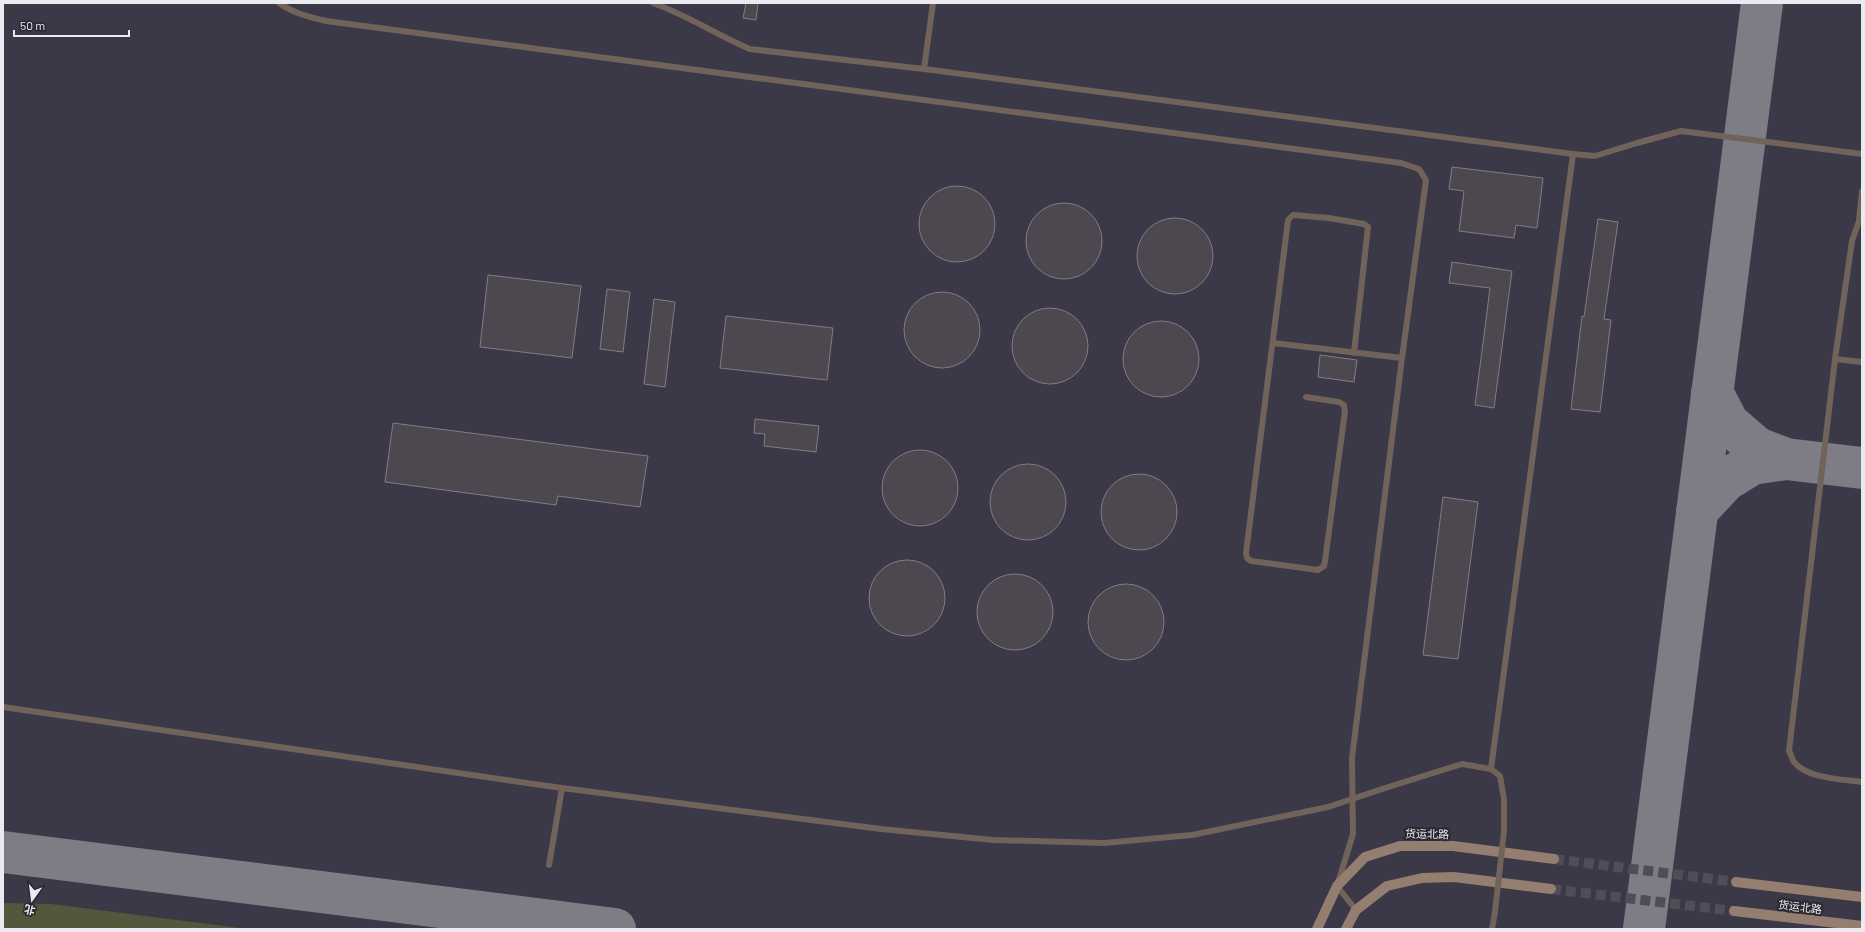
<svg xmlns="http://www.w3.org/2000/svg" width="1865" height="932" viewBox="0 0 1865 932" font-family="Barlow,'Noto Sans SC',sans-serif">
<rect width="100%" height="100%" fill="#33313a"/>
<path fill="#3b3847" d="M 3,3 L 1862,3 L 1862,929 L 3,929 Z"/>
<path fill="#52583b" d="M 3,903 L 51,904 L 248,929 L 3,929 Z"/>
<g fill="none" stroke-linecap="round" stroke-linejoin="round">
<path stroke="#7e7d85" stroke-width="42" d="M 1712,392 L 1728,423 L 1757,448 L 1786,459 L 1862,468
M 1697,511 L 1726,480 L 1752,464 L 1786,459
M 3,852 L 615,929
M 1644,929 L 1762,3"/>
</g>
<path fill="#4d474f" stroke="#837c85" d="M 746,3 L 758,3 L 756,20 L 743,18 Z
M 1452,167 L 1543,178 L 1537,228 L 1516,225 L 1514,238 L 1459,231 L 1464,191 L 1449,189 Z
M919 224a38 38 0 1 1 76 0a38 38 0 1 1-76 0Z
M1026 241a38 38 0 1 1 76 0a38 38 0 1 1-76 0Z
M1137 256a38 38 0 1 1 76 0a38 38 0 1 1-76 0Z
M 1598,219 L 1618,222 L 1604,319 L 1611,320 L 1600,412 L 1571,409 L 1582,316 L 1584,317 Z
M 1452,262 L 1512,271 L 1494,408 L 1475,405 L 1490,288 L 1449,283 Z
M 488,275 L 581,286 L 572,358 L 480,347 Z
M 607,289 L 630,292 L 623,352 L 600,349 Z
M904 330a38 38 0 1 1 76 0a38 38 0 1 1-76 0Z
M 654,299 L 675,302 L 665,387 L 644,384 Z
M1012 346a38 38 0 1 1 76 0a38 38 0 1 1-76 0Z
M 726,316 L 833,328 L 827,380 L 720,368 Z
M1123 359a38 38 0 1 1 76 0a38 38 0 1 1-76 0Z
M 1320,355 L 1357,360 L 1354,382 L 1318,377 Z
M 755,419 L 819,426 L 816,452 L 764,446 L 765,434 L 754,433 Z
M 393,423 L 648,456 L 640,507 L 558,496 L 556,505 L 385,482 Z
M882 488a38 38 0 1 1 76 0a38 38 0 1 1-76 0Z
M990 502a38 38 0 1 1 76 0a38 38 0 1 1-76 0Z
M1101 512a38 38 0 1 1 76 0a38 38 0 1 1-76 0Z
M 1443,497 L 1478,502 L 1458,659 L 1423,655 Z
M869 598a38 38 0 1 1 76 0a38 38 0 1 1-76 0Z
M977 612a38 38 0 1 1 76 0a38 38 0 1 1-76 0Z
M1088 622a38 38 0 1 1 76 0a38 38 0 1 1-76 0Z"/>
<g fill="none" stroke-linecap="round" stroke-linejoin="round">
<path stroke="#4f4d55" stroke-width="10" stroke-dasharray="10 5" stroke-linecap="butt" d="M 1554,859 L 1736,882
M 1551,889 L 1734,911"/>
<path stroke="#71635a" stroke-width="6" d="M 279,3 C 293,13 309,17 326,21 L 1401,163 L 1419,169 L 1426,180 L 1402,358 L 1352,758 L 1353,834 L 1337,886 L 1356,910
M 653,3 C 687,15 717,35 750,49 L 924,69 L 1573,154 L 1595,156 L 1637,143 L 1681,131 L 1862,154
M 924,69 L 933,3
M 1862,191 L 1859,221 L 1852,241 L 1835,359 L 1789,751 C 1791,754 1792,759 1794,762 C 1808,779 1842,779 1862,782
M 1273,343 L 1402,358
M 1835,359 L 1862,362
M 1306,397 L 1339,402 L 1344,405 L 1345,411 L 1325,561 L 1324,566 L 1318,570 L 1251,561 L 1247,558 L 1246,553 L 1288,220 L 1293,215 L 1329,218 L 1364,224 L 1368,227 L 1354,353
M 3,707 L 562,788 L 881,829 L 993,840 L 1104,843 L 1192,835 L 1328,807
M 1491,769 L 1573,154
M 1382,789 L 1462,764 L 1491,769 L 1500,776 L 1504,799 L 1504,831
M 549,865 L 562,788
M 1492,929 L 1495,912"/>
<path stroke="#947e70" stroke-width="10" d="M 1736,882 L 1862,897
M 1734,911 L 1862,926
M 1317,929 L 1337,886 L 1365,857 L 1400,846 L 1453,846 L 1554,859
M 1346,929 L 1356,910 L 1387,886 L 1422,878 L 1454,877 L 1551,889"/>
<path stroke="#71635a" stroke-width="6" d="M 1328,807 L 1382,789
M 1495,912 L 1504,831"/>
</g>
<g text-anchor="middle" stroke-width="4" stroke-linejoin="round" paint-order="stroke">
<g font-size="11" fill="#ebeaf0" stroke="#292730">
<text transform="translate(1427 834) rotate(1)" y="4">货运北路</text>
<text transform="translate(1800 907) rotate(7)" y="4">货运北路</text>
</g>
</g>
<rect width="1865" height="932" fill="none" stroke="#ebeaf0" stroke-width="8"/>
<g transform="translate(32 900) rotate(194)" stroke="#292730" stroke-width="3" paint-order="stroke">
<path d="M0-3L7 15L0 10L-7 15Z" fill="#ebeaf0"/>
<text y="-6" font-size="11" font-weight="bold" text-anchor="middle" fill="#ebeaf0">北</text>
</g>
<path d="M14 30v6h115v-6" fill="none" stroke="#ebeaf0" stroke-width="2"/>
<text x="20" y="30" font-size="12" fill="#ebeaf0" stroke="#292730" stroke-width="3" paint-order="stroke">50 m</text>
</svg>
